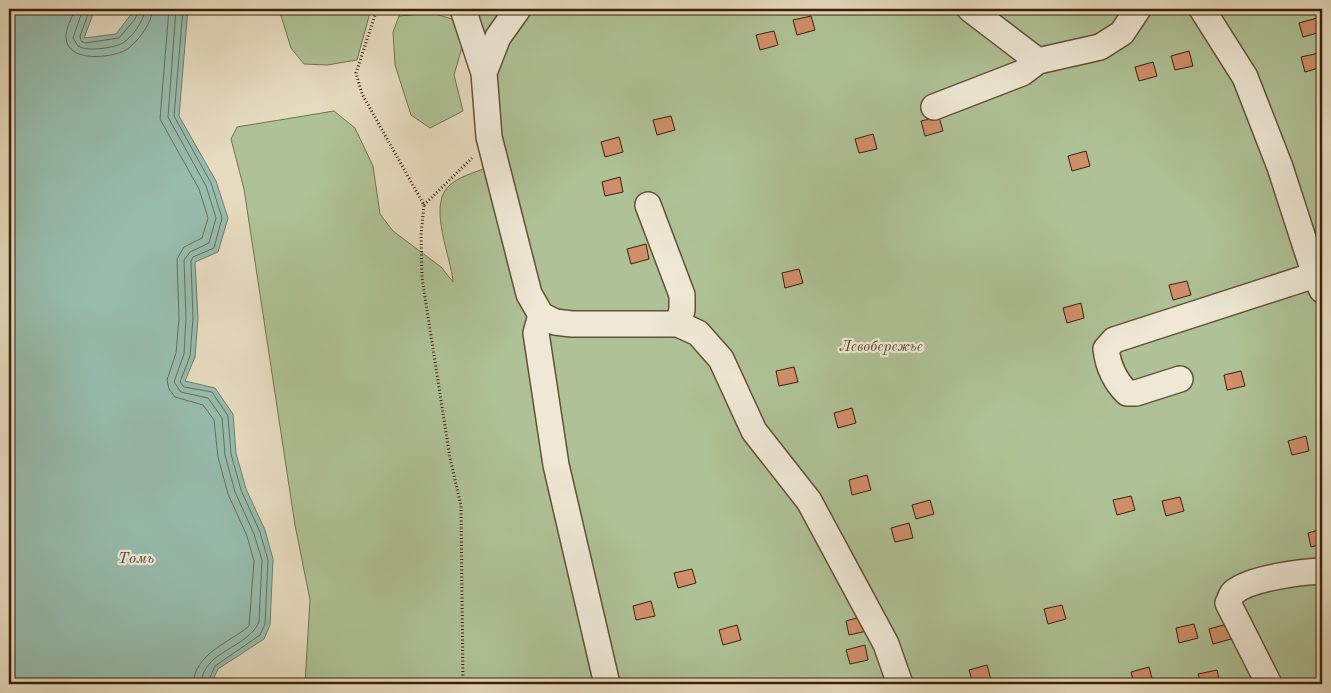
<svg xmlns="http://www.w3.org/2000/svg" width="1331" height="693" viewBox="0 0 1331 693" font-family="'Old Standard TT',serif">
<rect width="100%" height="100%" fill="#e7dcc0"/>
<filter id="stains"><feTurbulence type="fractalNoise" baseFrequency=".004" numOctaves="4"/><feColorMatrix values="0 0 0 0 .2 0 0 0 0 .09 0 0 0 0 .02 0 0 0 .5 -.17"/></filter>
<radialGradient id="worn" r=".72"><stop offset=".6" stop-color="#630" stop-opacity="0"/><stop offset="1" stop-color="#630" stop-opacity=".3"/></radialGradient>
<path fill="#afc297" stroke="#74724f" d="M 279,9 L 371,9 L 357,60 L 327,65 L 304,64 L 291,48 Z
M 470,9 L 1322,9 L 1322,684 L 305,684 L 310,600 L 295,525 L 244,189 L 231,139 L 237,127 L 334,111 L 355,128 L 373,166 L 380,214 L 393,231 L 441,267 L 453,282 C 451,257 429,209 447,188 C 456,177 476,172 489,167 L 476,29 Z
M 432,13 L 452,19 L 463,44 L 454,75 L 463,111 L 430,128 L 411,115 L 395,65 L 393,32 L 399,16 Z"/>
<path fill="#97bcad" stroke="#727e6b" d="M 9,9 L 95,9 L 84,38 L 116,34 L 135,9 L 188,9 L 179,116 L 216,181 L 228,218 L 218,252 L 195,262 L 198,318 L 195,357 L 185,381 L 215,388 L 233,414 L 236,453 L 246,489 L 265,530 L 273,559 L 270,625 L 264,639 L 218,669 L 211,684 L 9,684 Z"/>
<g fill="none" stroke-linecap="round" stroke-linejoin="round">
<path stroke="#686e5a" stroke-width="1" d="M 75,9 C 72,18 65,29 66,38 C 68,63 111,58 126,50 C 137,43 152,23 153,9
M 83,9 L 73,38 L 78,46 C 87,52 111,48 121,44 C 131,39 145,20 145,9
M 90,9 L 80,36 L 81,41 L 85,43 L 119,38 L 135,19 L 139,9
M 169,9 L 160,119 L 199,189 L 208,218 L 202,238 L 184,247 L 177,259 L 179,318 L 176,353 L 167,380 L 169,389 L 175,397 L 203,405 L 214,420 L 218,457 L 228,494 L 247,536 L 254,561 L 249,626 C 229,643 195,653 193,684
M 176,9 L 168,117 L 206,186 L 216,218 L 209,243 L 190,252 L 184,260 L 186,318 L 184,354 L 174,382 L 181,392 L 208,398 L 222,418 L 225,455 L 235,492 L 254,534 L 262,560 L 259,622 C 247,649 203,650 201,684
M 183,9 L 174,116 L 211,183 L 222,218 L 214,248 L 193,257 L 191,261 L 193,318 L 190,356 L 180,382 L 184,387 L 212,392 L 228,416 L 231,454 L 241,490 L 260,532 L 268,560 L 265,624 L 260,635 L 215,666 L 207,684"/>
</g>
<path fill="#d08f6a" stroke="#3a2107" d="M 811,16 L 815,30 L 797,35 L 793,20 Z
M 1317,18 L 1321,32 L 1303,37 L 1299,23 Z
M 774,31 L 778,45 L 760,50 L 756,35 Z
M 1189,51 L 1193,66 L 1175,70 L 1171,56 Z
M 1319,53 L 1322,67 L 1305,72 L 1301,57 Z
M 1153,62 L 1157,76 L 1139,81 L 1135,67 Z
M 671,116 L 675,130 L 657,135 L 653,120 Z
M 939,117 L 943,131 L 925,136 L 921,121 Z
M 873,134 L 877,149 L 859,153 L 855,139 Z
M 619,137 L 623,152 L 605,157 L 601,142 Z
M 1086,151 L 1090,166 L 1072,171 L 1068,156 Z
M 620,177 L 623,192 L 605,196 L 602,182 Z
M 646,244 L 649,259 L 631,264 L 627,249 Z
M 799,269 L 803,283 L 785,288 L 782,273 Z
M 1187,281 L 1191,295 L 1173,300 L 1169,285 Z
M 1081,303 L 1084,318 L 1067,323 L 1063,308 Z
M 794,367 L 798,382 L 779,386 L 776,371 Z
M 1241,371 L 1245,386 L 1227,390 L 1224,375 Z
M 852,408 L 856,423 L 838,428 L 834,413 Z
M 1306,436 L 1309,451 L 1292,455 L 1288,441 Z
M 867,475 L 871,490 L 852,495 L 849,480 Z
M 1131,496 L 1135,510 L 1117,515 L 1113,500 Z
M 1180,497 L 1184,511 L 1166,516 L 1162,501 Z
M 930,500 L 934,514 L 916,519 L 912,505 Z
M 909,523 L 913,538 L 895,542 L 891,528 Z
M 1322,529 L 1322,544 L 1311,547 L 1308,533 Z
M 692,569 L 696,583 L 678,588 L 674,573 Z
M 651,601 L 655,616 L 636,620 L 633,606 Z
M 1062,605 L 1066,619 L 1048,624 L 1044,609 Z
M 864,616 L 867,631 L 849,635 L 846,621 Z
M 1194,624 L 1198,638 L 1179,643 L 1176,628 Z
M 1227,624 L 1231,639 L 1213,644 L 1209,629 Z
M 737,625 L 741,640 L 723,645 L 719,630 Z
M 865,645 L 868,660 L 850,664 L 846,650 Z
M 987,665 L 991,680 L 973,684 L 969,670 Z
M 1149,667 L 1153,682 L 1134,684 L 1131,672 Z
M 1217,670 L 1220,684 L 1201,684 L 1198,674 Z"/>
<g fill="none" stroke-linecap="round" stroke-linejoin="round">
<defs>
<path id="minor" d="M 463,9 L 484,73 L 489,137 L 529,294 L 541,315 L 555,322 L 572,324 L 678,324 L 698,333 L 721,359 L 754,431 L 809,501 L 886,644 L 900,684
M 970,9 L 1038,61 L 1100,47 L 1122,33 L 1138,9
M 1202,9 L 1245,77 L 1280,167 L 1315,275 L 1322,290
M 484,73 L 498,37 L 518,9
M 934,107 L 1022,73 L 1038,61
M 648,205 L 682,295 L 682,310 L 678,324
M 541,315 L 536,333 L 556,465 L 607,684
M 1180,379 L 1136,393 L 1127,393 C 1115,381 1108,366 1106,349 L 1114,340 L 1315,275
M 1269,684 L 1228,603 C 1230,600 1231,594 1234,592 C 1251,578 1300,572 1322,571"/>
</defs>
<use href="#minor" stroke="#655035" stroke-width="28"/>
<path stroke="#3a2107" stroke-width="3" stroke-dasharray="1 2.5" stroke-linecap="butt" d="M 377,9 L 356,73 L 362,94 L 424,205 L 421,235 L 422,278 L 450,458 L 461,506 L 463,684
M 424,205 L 472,158"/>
<use href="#minor" stroke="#efe8d6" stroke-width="25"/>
</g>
<g text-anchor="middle" stroke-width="4.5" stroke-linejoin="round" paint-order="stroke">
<g font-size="15" font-style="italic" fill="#57492b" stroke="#efe8d6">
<text x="881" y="351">Левобережье</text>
</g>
<g font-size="16" font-style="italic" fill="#565039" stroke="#efe8d6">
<text x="136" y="563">Томь</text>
</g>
</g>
<rect width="1331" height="693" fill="none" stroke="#e7dcc0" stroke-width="30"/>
<rect x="10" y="10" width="1311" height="673" fill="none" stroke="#3a2107" stroke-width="2.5"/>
<rect x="15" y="15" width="1301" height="663" fill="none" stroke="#3a2107"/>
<rect width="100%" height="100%" filter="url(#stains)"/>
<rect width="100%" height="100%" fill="url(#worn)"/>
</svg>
